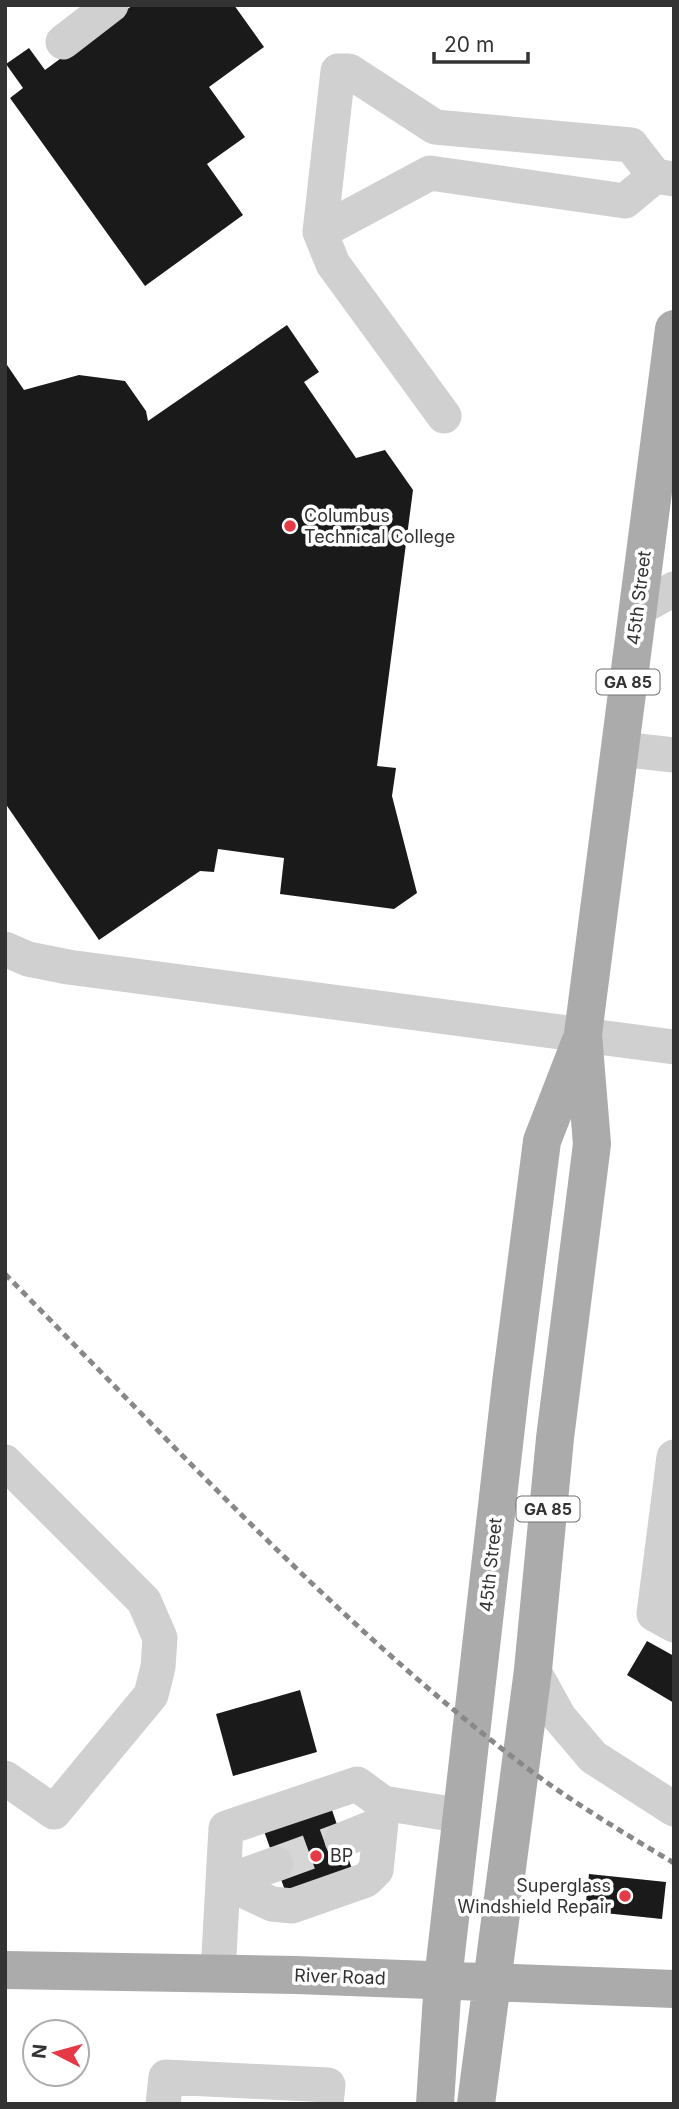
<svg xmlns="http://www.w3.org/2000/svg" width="679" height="2109" viewBox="0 0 679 2109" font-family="Inter,sans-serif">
<rect width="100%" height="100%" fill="#fff"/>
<path fill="#1a1a1a" d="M 133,5 L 234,5 L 264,47 L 209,87 L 245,137 L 207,164 L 243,215 L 145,286 L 10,98 L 23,88 L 6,64 L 29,48 L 45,70 Z
M 287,325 L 319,372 L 304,382 L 356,458 L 385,450 L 413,490 L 377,766 L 396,768 L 392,796 L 417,893 L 394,909 L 280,894 L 284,858 L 218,849 L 214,872 L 200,871 L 99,940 L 5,803 L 5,362 L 24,390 L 79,375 L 125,381 L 146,411 L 148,421 Z
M 647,1641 L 674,1656 L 674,1703 L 627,1675 Z
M 300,1690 L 317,1752 L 233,1776 L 216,1714 Z
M 331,1807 L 354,1875 L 288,1899 L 264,1831 Z
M 589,1874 L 666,1882 L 662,1919 L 585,1911 Z"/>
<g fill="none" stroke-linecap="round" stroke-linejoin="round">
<path stroke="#d6d6d6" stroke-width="35" stroke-dasharray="35 18" stroke-linecap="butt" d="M 276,1864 L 342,1840"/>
<path stroke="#d0d0d0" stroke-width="35" d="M 63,42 L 111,5
M 320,232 L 430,173 L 625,201 L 655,176 L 674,179
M 444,416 L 333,264 L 320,232 L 338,71 L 349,71 L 435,127 L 631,145 L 655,176
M 638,609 L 674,589
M 620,749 L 674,755
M 5,949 L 28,959 L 68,967 L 674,1047
M 674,1457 L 654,1614 L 674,1625
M 5,1462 L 144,1601 L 160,1638 L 158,1667 L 151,1695 L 54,1812 L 5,1778
M 533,1670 L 559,1717 L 593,1757 L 674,1809
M 342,1840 L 379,1825
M 225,1882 L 272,1904 L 292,1906 L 366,1880 L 376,1870 L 383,1803
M 225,1882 L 276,1864
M 218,1973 L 226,1828 L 357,1784 L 383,1803 L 463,1816
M 163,2104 L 166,2077 L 328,2085 L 326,2104"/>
<path stroke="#ababab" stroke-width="38" d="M 5,1970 L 296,1975 L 674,1989
M 435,2104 L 443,1980 L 511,1383 L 542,1141 L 580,1043
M 476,2104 L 533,1670 L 555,1438 L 592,1144 L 583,1034 L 674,329"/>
<path stroke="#888" stroke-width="5" stroke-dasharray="7 5" stroke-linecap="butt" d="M 5,1274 C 171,1442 331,1618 519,1762 C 567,1799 622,1832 674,1863"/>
</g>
<g fill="#e63946" stroke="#fff" stroke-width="2.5">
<circle cx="290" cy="526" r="7"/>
<circle cx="316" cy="1856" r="7"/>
<circle cx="625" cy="1896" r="7"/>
</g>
<g text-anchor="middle" stroke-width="7" stroke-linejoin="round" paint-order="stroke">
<g fill="#fff" stroke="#707070" stroke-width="2">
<rect x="596.5" y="669.5" width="63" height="25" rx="5"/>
<rect x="516.5" y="1496.5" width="63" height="25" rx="5"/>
</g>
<g font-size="16" font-weight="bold" fill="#333">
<text x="628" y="688">GA 85</text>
<text x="548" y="1515">GA 85</text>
</g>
<g font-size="18" fill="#333" stroke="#fff" text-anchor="start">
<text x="304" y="522">Columbus<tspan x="304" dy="21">Technical College</tspan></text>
<text x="330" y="1862">BP</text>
<text x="611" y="1892" text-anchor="end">Superglass<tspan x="611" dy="21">Windshield Repair</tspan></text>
</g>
<g font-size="18" fill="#333" stroke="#fff">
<text transform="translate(639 598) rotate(-83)" y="6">45th Street</text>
<text transform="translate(491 1565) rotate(-84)" y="6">45th Street</text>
<text transform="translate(340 1977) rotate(2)" y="6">River Road</text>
</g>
</g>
<rect width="679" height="2109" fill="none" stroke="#333333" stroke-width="14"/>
<g transform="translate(56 2053) rotate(276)"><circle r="33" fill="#ffffff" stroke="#adadad" stroke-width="2"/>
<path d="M0-5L12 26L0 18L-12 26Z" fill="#e63946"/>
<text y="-10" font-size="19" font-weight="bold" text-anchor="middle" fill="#333333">N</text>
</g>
<path d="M434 52v10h94v-10" fill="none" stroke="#333333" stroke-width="3.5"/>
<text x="444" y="52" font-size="21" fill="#333333" stroke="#ffffff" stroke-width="5" paint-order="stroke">20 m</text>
</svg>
